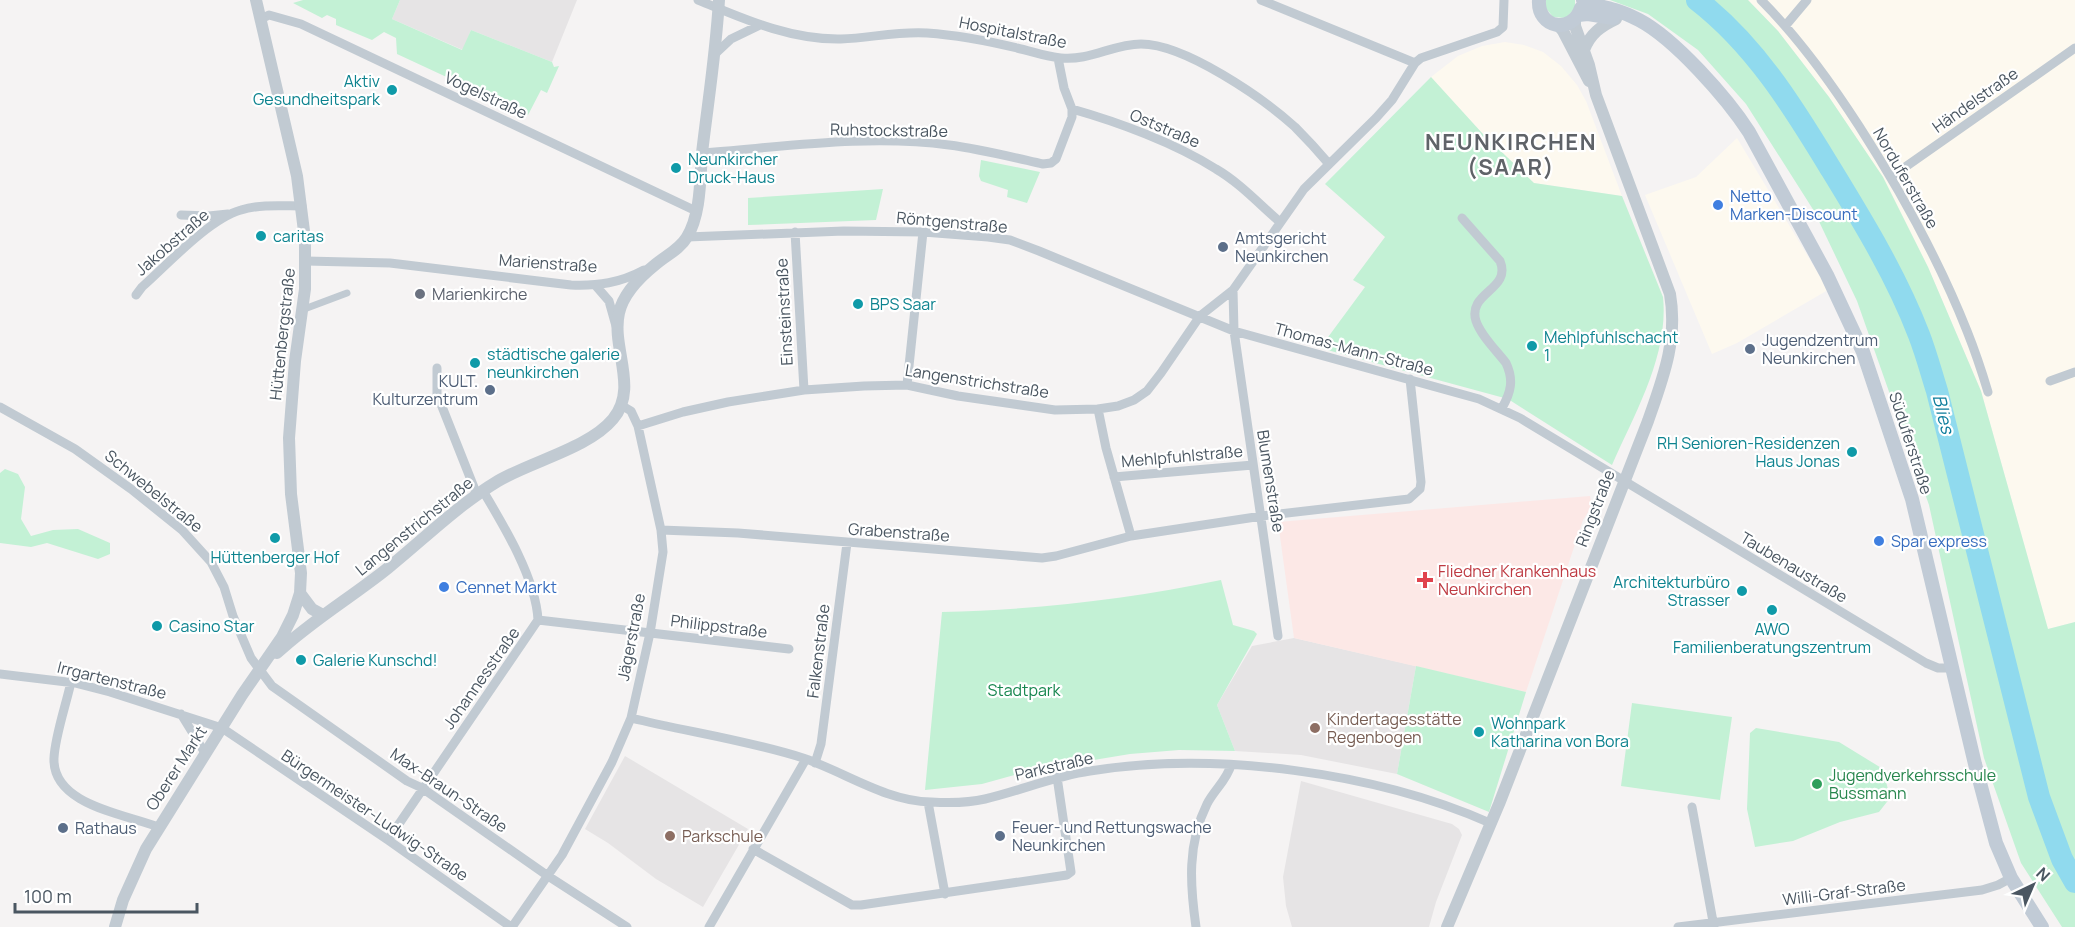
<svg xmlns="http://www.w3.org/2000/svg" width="2075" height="927" viewBox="0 0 2075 927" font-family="Manrope,sans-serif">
<rect width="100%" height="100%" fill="#f5f3f3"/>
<path fill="#fdf9ef" d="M 1748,0 L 2075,0 L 2075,622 L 2048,629 L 1981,391 L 1928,267 L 1883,178 L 1829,97 L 1778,31 Z
M 1505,42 L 1524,45 L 1543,52 L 1561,66 L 1577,85 L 1586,101 L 1622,196 L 1534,183 L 1482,133 L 1431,77 L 1458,56 L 1482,46 Z
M 1737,138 L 1828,290 L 1737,343 L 1712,354 L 1645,195 L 1696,177 Z"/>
<path fill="#e6e4e5" d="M 400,0 L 577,0 L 552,62 L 471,30 L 463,50 L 392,19 Z
M 1294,638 L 1416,666 L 1397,774 L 1301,755 L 1235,751 L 1217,705 L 1252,646 Z
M 625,756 L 748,829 L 703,907 L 656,879 L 608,843 L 585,829 Z
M 1301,781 L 1452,824 L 1459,829 L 1462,835 L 1436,902 L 1429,927 L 1292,927 L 1286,906 L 1283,877 Z"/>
<path fill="#fce8e6" d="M 1590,496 L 1592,506 L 1583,520 L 1526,692 L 1294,638 L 1278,522 Z"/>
<path fill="#c3f1d5" d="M 303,0 L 400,0 L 392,19 L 462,50 L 471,30 L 552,62 L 554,67 L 559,66 L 547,93 L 541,90 L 528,115 L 397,54 L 396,38 L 384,32 L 372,40 L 336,25 L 336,19 L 327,15 L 322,18 L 293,3 Z
M 1546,0 L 1575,0 L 1575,8 L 1566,18 L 1553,17 L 1545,7 Z
M 1610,0 L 1748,0 L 1778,31 L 1829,97 L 1883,177 L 1928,267 L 1981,391 L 2048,629 L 2075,622 L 2075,927 L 2062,927 L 2021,863 L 1984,758 L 1929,505 L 1857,301 L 1814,211 L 1746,104 L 1698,50 L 1648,14 Z
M 1431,77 L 1482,133 L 1534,183 L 1622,196 L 1663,297 C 1669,355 1635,413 1612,465 L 1508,399 L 1320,348 L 1365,287 L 1353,280 L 1385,237 L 1325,184 Z
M 981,160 L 1040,172 L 1027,203 L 1007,197 L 1008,190 L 981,181 L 979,176 Z
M 883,189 L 876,220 L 748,225 L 748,198 Z
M 5,469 L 18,474 L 25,487 L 21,519 L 31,536 L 53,530 L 78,529 L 110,543 L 110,554 L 98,559 L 47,543 L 31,547 L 0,543 L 0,473 Z
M 1221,580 L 1233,625 L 1254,631 L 1257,634 L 1217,705 L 1235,751 L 1179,750 L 1130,754 L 1033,770 L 982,784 L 925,790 L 942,612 C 1037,610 1129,599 1221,580 Z
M 1416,666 L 1526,692 L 1489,812 L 1397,774 Z
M 1632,703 L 1732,717 L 1720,800 L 1621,786 Z
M 1756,728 L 1839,742 L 1883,769 L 1890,798 L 1879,812 L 1840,822 L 1793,841 L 1755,847 L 1747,809 L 1750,733 Z"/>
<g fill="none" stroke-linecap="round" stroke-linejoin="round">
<path stroke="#90daee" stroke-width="22" d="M 1697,0 C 1754,44 1792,105 1829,166 C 1862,220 1896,275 1919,335 C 1926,353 1931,372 1937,391 L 2039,797 L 2062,859 L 2075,882"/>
<path stroke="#c1cad2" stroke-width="7" d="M 307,308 L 347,293"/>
<path stroke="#c1cad2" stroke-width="9" d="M 698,0 C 744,19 790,40 841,39 C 870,38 898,31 927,33 C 957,35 988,41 1017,48 C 1031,51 1046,57 1061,58 C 1090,61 1113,44 1141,44 C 1185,44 1263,98 1295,127 C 1307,139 1318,151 1329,164
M 1261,0 L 1415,63
M 1761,0 C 1799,38 1830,81 1859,126 C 1900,190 1939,260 1967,331 C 1975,351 1982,372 1988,392
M 261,19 L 269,15 L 301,24 L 696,211
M 1786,25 L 1807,0
M 716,53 L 731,39 L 760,25
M 1072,109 C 1118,122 1175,143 1216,169 C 1240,183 1259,204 1280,222
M 702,153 C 783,147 868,134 949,145 C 980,149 1012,157 1043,164 L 1051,163 L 1056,159 L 1072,117 L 1072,109 L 1064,88 L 1058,58
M 1891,177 L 2075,48
M 181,215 L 209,216 L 228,214
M 1462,218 L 1500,261 C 1512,290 1467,292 1476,321 C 1481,336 1497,351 1506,363 C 1514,380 1511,392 1502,408
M 795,232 L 804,390
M 687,237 L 844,231 L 923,232 L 988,237 L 1010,240 L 1039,251 L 1234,331 L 1479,399 L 1520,418 L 1926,663 L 1938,668 L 1953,668
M 306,261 L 390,263 L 571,285 C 598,286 620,283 644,270
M 596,286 L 609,301 L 616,326
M 1233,290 L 1234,331 L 1278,636
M 136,295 L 142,287 C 168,264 209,219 241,210 C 260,204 283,206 302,206
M 437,368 L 437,394 L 477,495
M 2050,381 L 2075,372
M 907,385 L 923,232
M 0,407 L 75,449 L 131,489 L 182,530 L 211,562 L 224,587 L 233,616 L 251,658 L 272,686 L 407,781 L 422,788 L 548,876 L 627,927
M 1098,409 L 1106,448 L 1131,536
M 638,426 L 683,412 L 728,402 L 804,390 L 864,386 L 907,385 L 958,396 L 1055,410 L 1098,409 L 1118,406 L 1134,400 L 1147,391 L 1161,373 L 1200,316 L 1233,290 L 1304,189 L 1376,118 L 1392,100 L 1415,63 L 1421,58 L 1497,32 L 1503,27 L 1504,0
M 1114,477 L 1253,465
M 661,530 L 738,533 L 1042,558 L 1056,556 L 1131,536 L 1262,516 L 1409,499 L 1420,489 L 1421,482 L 1410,379
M 538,620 L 789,649
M 0,674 L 75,683 L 110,692 L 222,728 L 388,840 L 511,927
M 71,682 C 66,705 55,736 54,758 C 52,805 125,814 158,827
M 181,714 L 205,753
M 631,718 C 688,732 747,740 803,758 C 845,772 885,801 931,802 C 948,803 968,803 985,799 C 1020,791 1054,776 1090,771 C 1215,751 1375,772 1490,823
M 815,763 L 821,744 L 847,543
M 928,802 L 945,894
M 1692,807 L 1714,927
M 388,840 L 538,620 C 536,579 504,526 483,491
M 753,849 L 852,905 L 861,905 L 1067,875 L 1071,872 L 1057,777
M 512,927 L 562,855 L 612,762 L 631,718 L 650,633 L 663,552 L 661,530 L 638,426 L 631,411 L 621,405
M 709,927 L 806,759
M 1196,927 C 1190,885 1187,844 1207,804 C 1214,790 1227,780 1231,765
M 1678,927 L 1982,890 L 1998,885 L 2011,878"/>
<path stroke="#c1cad2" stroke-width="12" d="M 1558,25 L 1563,31 L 1589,81
M 1584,50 C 1590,34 1601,26 1616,19
M 300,593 L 312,609 L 323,615
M 277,653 C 311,621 352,597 388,568 C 425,538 458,505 498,481 C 532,461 589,448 613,419 C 639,388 611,348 619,313 C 623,294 641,276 656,264 C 667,255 680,249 687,237 C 701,214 700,179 702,153 C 708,102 716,52 719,0
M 115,927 L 123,900 L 146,849 L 242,695 L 282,637 L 293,615 L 300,593 L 301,573 L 291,494 L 289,438 L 295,361 L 305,289 L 305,239 L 297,176 L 256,0
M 1447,927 L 1499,804 L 1648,421 C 1663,378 1678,340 1670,294 L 1596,95 L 1589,65 L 1575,26 L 1575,20"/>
<path stroke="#c1cbd6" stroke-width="14" d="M 1539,0 C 1537,28 1572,35 1581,8
M 1583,0 C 1594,6 1607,7 1618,11 C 1625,13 1633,17 1639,20 C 1675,39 1727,98 1749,132 L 1827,275 L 1863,352 L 1912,499 L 1975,764 L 1996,843 L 2011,878 L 2042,927
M 1578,15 L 1588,14 L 1613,18"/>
</g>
<g fill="#0f9aa8" stroke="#fff" stroke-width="2">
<circle cx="392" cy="90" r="6"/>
<circle cx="676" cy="168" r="6"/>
<circle cx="261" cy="236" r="6"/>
<circle cx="858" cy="304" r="6"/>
<circle cx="1532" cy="346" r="6"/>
<circle cx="475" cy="363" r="6"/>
<circle cx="1852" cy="452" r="6"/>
<circle cx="275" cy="538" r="6"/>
<circle cx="1742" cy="591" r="6"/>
<circle cx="1772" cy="610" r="6"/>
<circle cx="157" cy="626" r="6"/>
<circle cx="301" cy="660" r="6"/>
<circle cx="1479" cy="732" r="6"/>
</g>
<g fill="#3f7fe0" stroke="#fff" stroke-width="2">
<circle cx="1718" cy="205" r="6"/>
<circle cx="1879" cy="541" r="6"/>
<circle cx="444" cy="587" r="6"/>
</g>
<g fill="#5c6f8a" stroke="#fff" stroke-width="2">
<circle cx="1223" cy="247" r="6"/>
<circle cx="1750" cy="349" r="6"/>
<circle cx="490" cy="390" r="6"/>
<circle cx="63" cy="828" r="6"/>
<circle cx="1000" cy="836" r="6"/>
</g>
<circle fill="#6b7280" stroke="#fff" stroke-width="2" cx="420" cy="294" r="6"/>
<path fill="#e0444e" stroke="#fff" stroke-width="2" d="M1422 571h6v6h6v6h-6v6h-6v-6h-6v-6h6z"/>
<g fill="#8d6e63" stroke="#fff" stroke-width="2">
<circle cx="1315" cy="728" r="6"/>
<circle cx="670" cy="836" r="6"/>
</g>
<circle fill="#2e9e5b" stroke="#fff" stroke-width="2" cx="1817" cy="784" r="6"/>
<g text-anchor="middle" stroke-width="4.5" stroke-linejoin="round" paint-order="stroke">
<g font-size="16" fill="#4a5661" stroke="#fff">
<text transform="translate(1013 32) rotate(11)" y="6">Hospitalstraße</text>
<text transform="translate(486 95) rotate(25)" y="6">Vogelstraße</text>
<text transform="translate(1975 100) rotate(-35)" y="6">Händelstraße</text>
<text transform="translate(1165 128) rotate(23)" y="6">Oststraße</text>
<text transform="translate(889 130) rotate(1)" y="6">Ruhstockstraße</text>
<text transform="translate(1906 178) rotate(60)" y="6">Norduferstraße</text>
<text transform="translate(952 222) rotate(5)" y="6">Röntgenstraße</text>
<text transform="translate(172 242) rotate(-41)" y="6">Jakobstraße</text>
<text transform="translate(548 263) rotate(4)" y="6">Marienstraße</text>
<text transform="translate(784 312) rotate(-93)" y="6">Einsteinstraße</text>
<text transform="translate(282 334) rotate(-84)" y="6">Hüttenbergstraße</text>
<text transform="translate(1354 349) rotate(15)" y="6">Thomas-Mann-Straße</text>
<text transform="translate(977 381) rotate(9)" y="6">Langenstrichstraße</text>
<text transform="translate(1911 443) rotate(72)" y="6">Süduferstraße</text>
<text transform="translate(1182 456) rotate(-5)" y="6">Mehlpfuhlstraße</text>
<text transform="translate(1271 481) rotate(81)" y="6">Blumenstraße</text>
<text transform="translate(154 491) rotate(39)" y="6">Schwebelstraße</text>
<text transform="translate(1595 508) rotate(-69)" y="6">Ringstraße</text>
<text transform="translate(414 526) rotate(-39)" y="6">Langenstrichstraße</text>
<text transform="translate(899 532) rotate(4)" y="6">Grabenstraße</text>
<text transform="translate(1794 567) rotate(31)" y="6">Taubenaustraße</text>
<text transform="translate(719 626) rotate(7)" y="6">Philippstraße</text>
<text transform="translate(631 637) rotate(-79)" y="6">Jägerstraße</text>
<text transform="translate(818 651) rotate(-83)" y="6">Falkenstraße</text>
<text transform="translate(481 678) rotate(-55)" y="6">Johannesstraße</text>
<text transform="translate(112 680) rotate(14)" y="6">Irrgartenstraße</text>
<text transform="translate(1054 766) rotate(-13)" y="6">Parkstraße</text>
<text transform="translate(176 768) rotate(-57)" y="6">Oberer Markt</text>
<text transform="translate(449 790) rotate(34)" y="6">Max-Braun-Straße</text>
<text transform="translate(375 815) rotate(34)" y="6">Bürgermeister-Ludwig-Straße</text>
<text transform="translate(1844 892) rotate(-7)" y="6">Willi-Graf-Straße</text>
</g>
<g font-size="16" fill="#0d838f" stroke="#fff" text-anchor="start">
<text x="380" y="87" text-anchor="end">Aktiv<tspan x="380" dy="18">Gesundheitspark</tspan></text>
<text x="688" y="165">Neunkircher<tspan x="688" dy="18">Druck-Haus</tspan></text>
<text x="273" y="242">caritas</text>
<text x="870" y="310">BPS Saar</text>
<text x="1544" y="343">Mehlpfuhlschacht<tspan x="1544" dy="18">1</tspan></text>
<text x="487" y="360">städtische galerie<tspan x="487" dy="18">neunkirchen</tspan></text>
<text x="1840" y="449" text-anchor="end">RH Senioren-Residenzen<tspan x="1840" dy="18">Haus Jonas</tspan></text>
<text x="275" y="563" text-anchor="middle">Hüttenberger Hof</text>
<text x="1730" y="588" text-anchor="end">Architekturbüro<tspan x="1730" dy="18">Strasser</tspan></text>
<text x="169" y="632">Casino Star</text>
<text x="1772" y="635" text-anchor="middle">AWO<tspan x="1772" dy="18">Familienberatungszentrum</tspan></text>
<text x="313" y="666">Galerie Kunschd!</text>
<text x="1491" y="729">Wohnpark<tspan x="1491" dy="18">Katharina von Bora</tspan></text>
</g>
<g font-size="16" fill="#366cbe" stroke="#fff" text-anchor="start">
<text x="1730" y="202">Netto<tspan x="1730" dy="18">Marken-Discount</tspan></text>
<text x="1891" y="547">Spar express</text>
<text x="456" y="593">Cennet Markt</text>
</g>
<g font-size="16" fill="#4e5e75" stroke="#fff" text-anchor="start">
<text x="1235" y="244">Amtsgericht<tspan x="1235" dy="18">Neunkirchen</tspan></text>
<text x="1762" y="346">Jugendzentrum<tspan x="1762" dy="18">Neunkirchen</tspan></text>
<text x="478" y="387" text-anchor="end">KULT.<tspan x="478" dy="18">Kulturzentrum</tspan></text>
<text x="1012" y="833">Feuer- und Rettungswache<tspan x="1012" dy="18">Neunkirchen</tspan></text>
<text x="75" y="834">Rathaus</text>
</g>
<g font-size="16" fill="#5b616d" stroke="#fff" text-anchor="start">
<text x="432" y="300">Marienkirche</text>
</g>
<g font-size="16" fill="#be3a42" stroke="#fff" text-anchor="start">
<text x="1438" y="577">Fliedner Krankenhaus<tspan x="1438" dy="18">Neunkirchen</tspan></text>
</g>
<g font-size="16" fill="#17864f" stroke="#fff">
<text x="1024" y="696">Stadtpark</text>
</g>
<g font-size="16" fill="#785e54" stroke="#fff" text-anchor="start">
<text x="1327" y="725">Kindertagesstätte<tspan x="1327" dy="18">Regenbogen</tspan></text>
<text x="682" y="842">Parkschule</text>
</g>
<g font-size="16" fill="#27864d" stroke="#fff" text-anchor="start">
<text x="1829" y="781">Jugendverkehrsschule<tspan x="1829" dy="18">Bussmann</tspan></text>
</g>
<g font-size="18" font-style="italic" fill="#0c7c9b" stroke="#fff">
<text transform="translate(1943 414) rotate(76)" y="6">Blies</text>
</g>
<g font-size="22" font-weight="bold" letter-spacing="1.5" fill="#5f6368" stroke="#fff">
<text x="1511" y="150">NEUNKIRCHEN<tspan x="1511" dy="25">(SAAR)</tspan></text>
</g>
</g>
<g transform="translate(2033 885) rotate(44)" stroke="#ffffff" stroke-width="4.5" paint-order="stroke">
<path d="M0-4.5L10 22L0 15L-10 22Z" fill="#4a5661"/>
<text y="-9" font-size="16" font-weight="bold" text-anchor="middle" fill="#4a5661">N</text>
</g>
<path d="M15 903v9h182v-9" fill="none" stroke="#4a5661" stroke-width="3"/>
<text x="24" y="903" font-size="18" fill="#4a5661" stroke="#ffffff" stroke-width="4.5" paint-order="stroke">100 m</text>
</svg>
